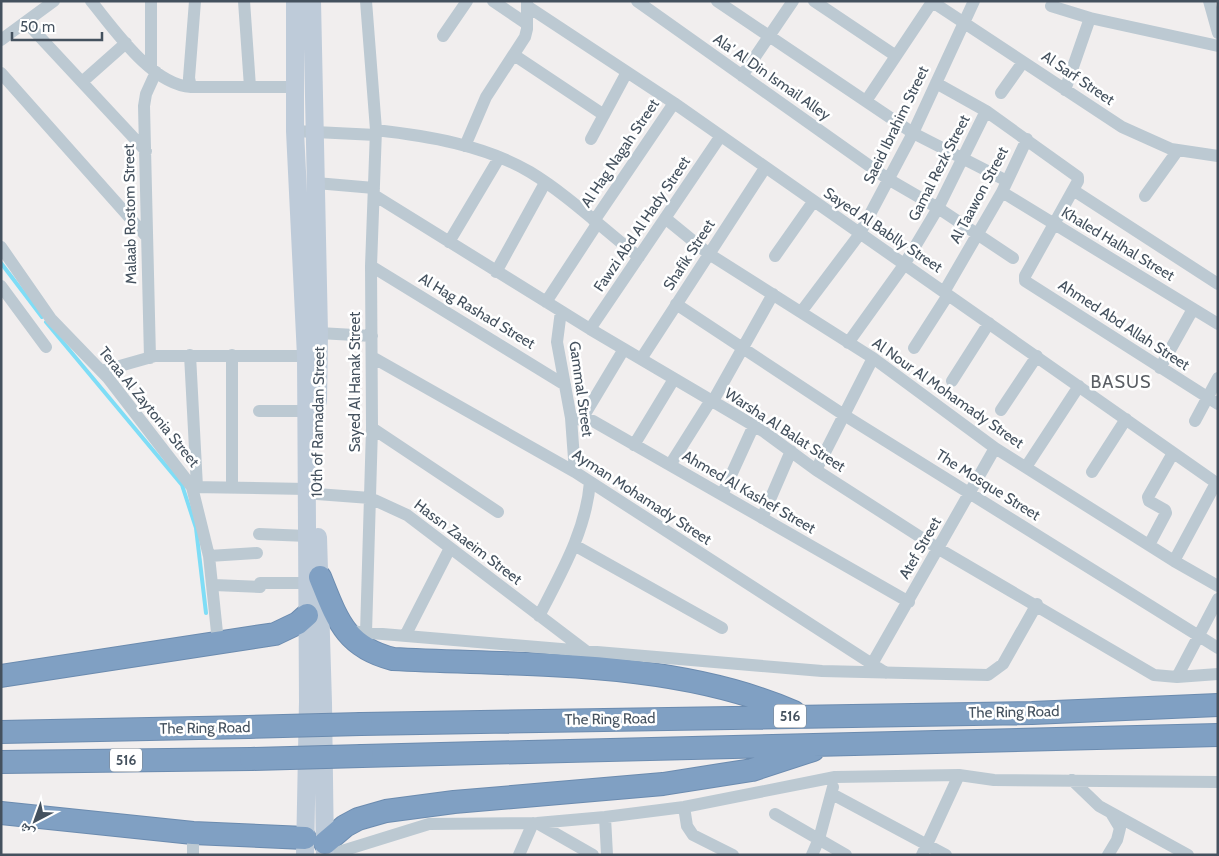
<svg xmlns="http://www.w3.org/2000/svg" width="1219" height="856" viewBox="0 0 1219 856" font-family="Cabin,'Noto Naskh Arabic',sans-serif">
<rect width="100%" height="100%" fill="#f1eeee"/>
<g fill="none" stroke-linecap="round" stroke-linejoin="round">
<path stroke="#7fddf6" stroke-width="4" d="M 1,263 L 42,317
M 46,322 L 182,485 L 196,528 L 206,613"/>
<defs>
<path id="highway" d="M 320,577 C 337,619 345,647 393,659 C 525,666 672,659 794,712
M 1,676 L 275,634 L 298,623 L 307,615
M 361,724 L 1032,713 L 1218,705
M 1,732 L 248,727
M 362,756 L 1218,735
M 1,762 L 251,759
M 1,813 L 193,833 L 305,838
M 325,843 L 345,826 L 358,819 L 386,811 L 454,802 L 663,784 L 752,770 L 813,750"/>
</defs>
<use href="#highway" stroke="#6b8baf" stroke-width="24"/>
<path stroke="#bcc9d2" stroke-width="12" d="M 91,1 C 114,29 152,85 191,87 L 295,87
M 151,1 L 151,68
M 244,1 L 250,87
M 493,1 L 527,24
M 637,1 L 888,179 L 938,208 L 1013,258
M 717,1 L 913,133 L 1007,181
M 814,1 L 896,56
M 931,1 L 1122,127 L 1171,149 L 1218,156
M 1209,1 L 1218,33
M 527,6 L 674,103 L 1218,484
M 1051,6 L 1090,18 L 1218,46
M 26,22 L 146,151
M 443,36 L 467,1
M 1,40 L 54,1
M 514,55 L 604,115
M 1,73 L 146,236
M 742,76 L 793,1
M 82,82 L 126,43
M 936,83 L 986,111 L 1078,177 L 1078,181 L 1025,276 L 1025,281 L 1218,404
M 191,87 L 189,78 L 195,1
M 1065,90 L 1090,18
M 1001,93 L 1023,62
M 866,101 L 932,2
M 376,130 C 428,136 484,145 530,172 C 568,195 603,229 639,257
M 295,131 L 376,135
M 591,139 L 627,72
M 465,146 L 486,97 L 525,37 L 527,29 L 527,1
M 316,183 L 374,188
M 1073,190 L 1218,284
M 1002,192 L 1218,324
M 374,195 L 590,329 L 763,431 L 816,470 L 939,549 L 1154,675 L 1177,677 L 1218,674
M 1145,196 L 1178,150
M 665,218 L 709,254 L 873,358 L 995,448 L 1174,561 L 1218,586
M 594,221 L 674,103
M 449,242 L 499,158
M 1,247 L 51,319 L 108,378 L 192,487 L 209,556 L 218,642
M 775,256 L 813,202
M 371,266 L 565,385
M 496,272 L 545,183
M 1,286 L 46,347
M 944,292 L 1002,192 L 1027,139
M 546,302 L 597,224
M 676,304 L 844,415 L 1218,648
M 561,311 L 557,342 L 571,418 L 575,472
M 801,312 L 859,235 L 913,133 L 974,1
M 590,329 L 720,137
M 319,333 L 372,336
M 848,343 L 904,265 L 938,208 L 986,111
M 914,348 L 948,295
M 190,355 L 197,487
M 232,355 L 232,488
M 372,357 L 575,472 L 886,673
M 150,358 L 144,106 L 146,94 L 156,72
M 641,359 L 765,168
M 1160,368 L 1193,309
M 102,371 L 155,356 L 306,356
M 952,381 L 989,323
M 713,401 L 773,294
M 1001,410 L 1037,356
M 259,411 L 306,411
M 571,418 L 593,421 L 909,602
M 582,419 L 624,349
M 1195,421 L 1218,378
M 372,428 L 498,512
M 634,445 L 674,379
M 670,465 L 711,400
M 1026,467 L 1079,386
M 816,470 L 873,358
M 1092,472 L 1126,419
M 192,487 L 307,489
M 317,494 L 370,498 L 407,515 L 586,651
M 722,495 L 754,425
M 762,518 L 791,451
M 259,534 L 307,536
M 574,545 L 722,628
M 1149,545 L 1166,513 L 1165,510 L 1149,501 L 1148,497 L 1173,453
M 209,556 L 257,553
M 1174,561 L 1216,483
M 214,585 L 260,587 L 260,583 L 308,583
M 539,616 C 561,573 586,531 590,482
M 347,631 L 822,671 L 988,675 L 1003,664 L 1037,604
M 366,633 L 372,428 L 371,266 L 376,130 L 366,1
M 405,636 L 450,548
M 872,664 L 995,448
M 1177,677 L 1218,599
M 1072,780 L 1099,806 L 1188,855
M 832,794 L 946,855
M 684,807 L 687,826 L 693,835 L 733,855
M 775,814 L 846,855
M 605,817 L 607,855
M 537,823 L 593,855
M 193,833 L 193,855
M 329,855 L 429,824 L 537,823 L 605,817 L 684,807 L 835,777 L 959,775 L 994,780 L 1218,782
M 519,855 L 533,823
M 812,855 L 819,839 L 833,787
M 922,855 L 959,775
M 1108,855 L 1117,840 L 1120,828 L 1111,813"/>
<path stroke="#becbd9" stroke-width="18" d="M 295,1 L 295,131 L 306,356 L 308,701 L 305,855
M 312,1 L 319,333 L 318,401
M 318,537 L 323,703 L 325,855"/>
<use href="#highway" stroke="#80a0c3" stroke-width="22"/>
<defs>
<path id="highway-bridge" d="M 248,727 L 361,724
M 251,759 L 362,756"/>
</defs>
<use href="#highway-bridge" stroke="#6b8baf" stroke-width="24" stroke-linecap="butt"/>
<use href="#highway-bridge" stroke="#80a0c3" stroke-width="22"/>
</g>
<g text-anchor="middle" stroke-width="5" stroke-linejoin="round" paint-order="stroke">
<g fill="#fff" stroke="#7c858e" stroke-width="1">
<rect x="774" y="704.5" width="32" height="23" rx="4"/>
<rect x="110" y="748.5" width="32" height="23" rx="4"/>
</g>
<g font-size="14" font-weight="bold" fill="#44515e">
<text x="790" y="721">516</text>
<text x="126" y="765">516</text>
</g>
<g font-size="15" fill="#44515e" stroke="#fff">
<text transform="translate(772 77) rotate(35)" y="5">Ala' Al Din Ismail Alley</text>
<text transform="translate(1078 78) rotate(34)" y="5">Al Sarf Street</text>
<text transform="translate(896 125) rotate(-64)" y="5">Saeid Ibrahim Street</text>
<text transform="translate(620 153) rotate(-56)" y="5">Al Hag Nagah Street</text>
<text transform="translate(939 168) rotate(-63)" y="5">Gamal Rezk Street</text>
<text transform="translate(979 195) rotate(-62)" y="5">Al Taawon Street</text>
<text transform="translate(130 214) rotate(-91)" y="5">Malaab Rostom Street</text>
<text transform="translate(642 224) rotate(-56)" y="5">Fawzi Abd Al Hady Street</text>
<text transform="translate(883 230) rotate(34)" y="5">Sayed Al Bablly Street</text>
<text transform="translate(1118 244) rotate(31)" y="5">Khaled Halhal Street</text>
<text transform="translate(689 255) rotate(-57)" y="5">Shafik Street</text>
<text transform="translate(477 311) rotate(31)" y="5">Al Hag Rashad Street</text>
<text transform="translate(1124 325) rotate(33)" y="5">Ahmed Abd Allah Street</text>
<text transform="translate(355 382) rotate(-90)" y="5">Sayed Al Hanak Street</text>
<text transform="translate(581 389) rotate(82)" y="5">Gammal Street</text>
<text transform="translate(948 393) rotate(35)" y="5">Al Nour Al Mohamady Street</text>
<text transform="translate(149 407) rotate(51)" y="5">Teraa Al Zaytonia Street</text>
<text transform="translate(318 422) rotate(-89)" y="5">10th of Ramadan Street</text>
<text transform="translate(785 430) rotate(33)" y="5">Warsha Al Balat Street</text>
<text transform="translate(988 485) rotate(32)" y="5">The Mosque Street</text>
<text transform="translate(749 492) rotate(30)" y="5">Ahmed Al Kashef Street</text>
<text transform="translate(642 497) rotate(33)" y="5">Ayman Mohamady Street</text>
<text transform="translate(468 542) rotate(37)" y="5">Hassn Zaaeim Street</text>
<text transform="translate(920 548) rotate(-60)" y="5">Atef Street</text>
<text transform="translate(1014 712) rotate(-1)" y="5">The Ring Road</text>
<text transform="translate(610 719) rotate(-1)" y="5">The Ring Road</text>
<text transform="translate(205 728) rotate(-1)" y="5">The Ring Road</text>
</g>
<g font-size="18" letter-spacing="1" fill="#5a5e64" stroke="#fff">
<text x="1121" y="388">BASUS</text>
</g>
</g>
<rect width="1219" height="856" fill="none" stroke="#44515e" stroke-width="5"/>
<g transform="translate(35 821) rotate(221)" stroke="#ffffff" stroke-width="4" paint-order="stroke">
<path d="M0-4L9 19L0 12L-9 19Z" fill="#44515e"/>
<text y="-8" font-size="14" font-weight="bold" text-anchor="middle" fill="#44515e">ش</text>
</g>
<path d="M12 32v8h90v-8" fill="none" stroke="#44515e" stroke-width="2.5"/>
<text x="20" y="32" font-size="15" fill="#44515e" stroke="#ffffff" stroke-width="4" paint-order="stroke">50 m</text>
</svg>
